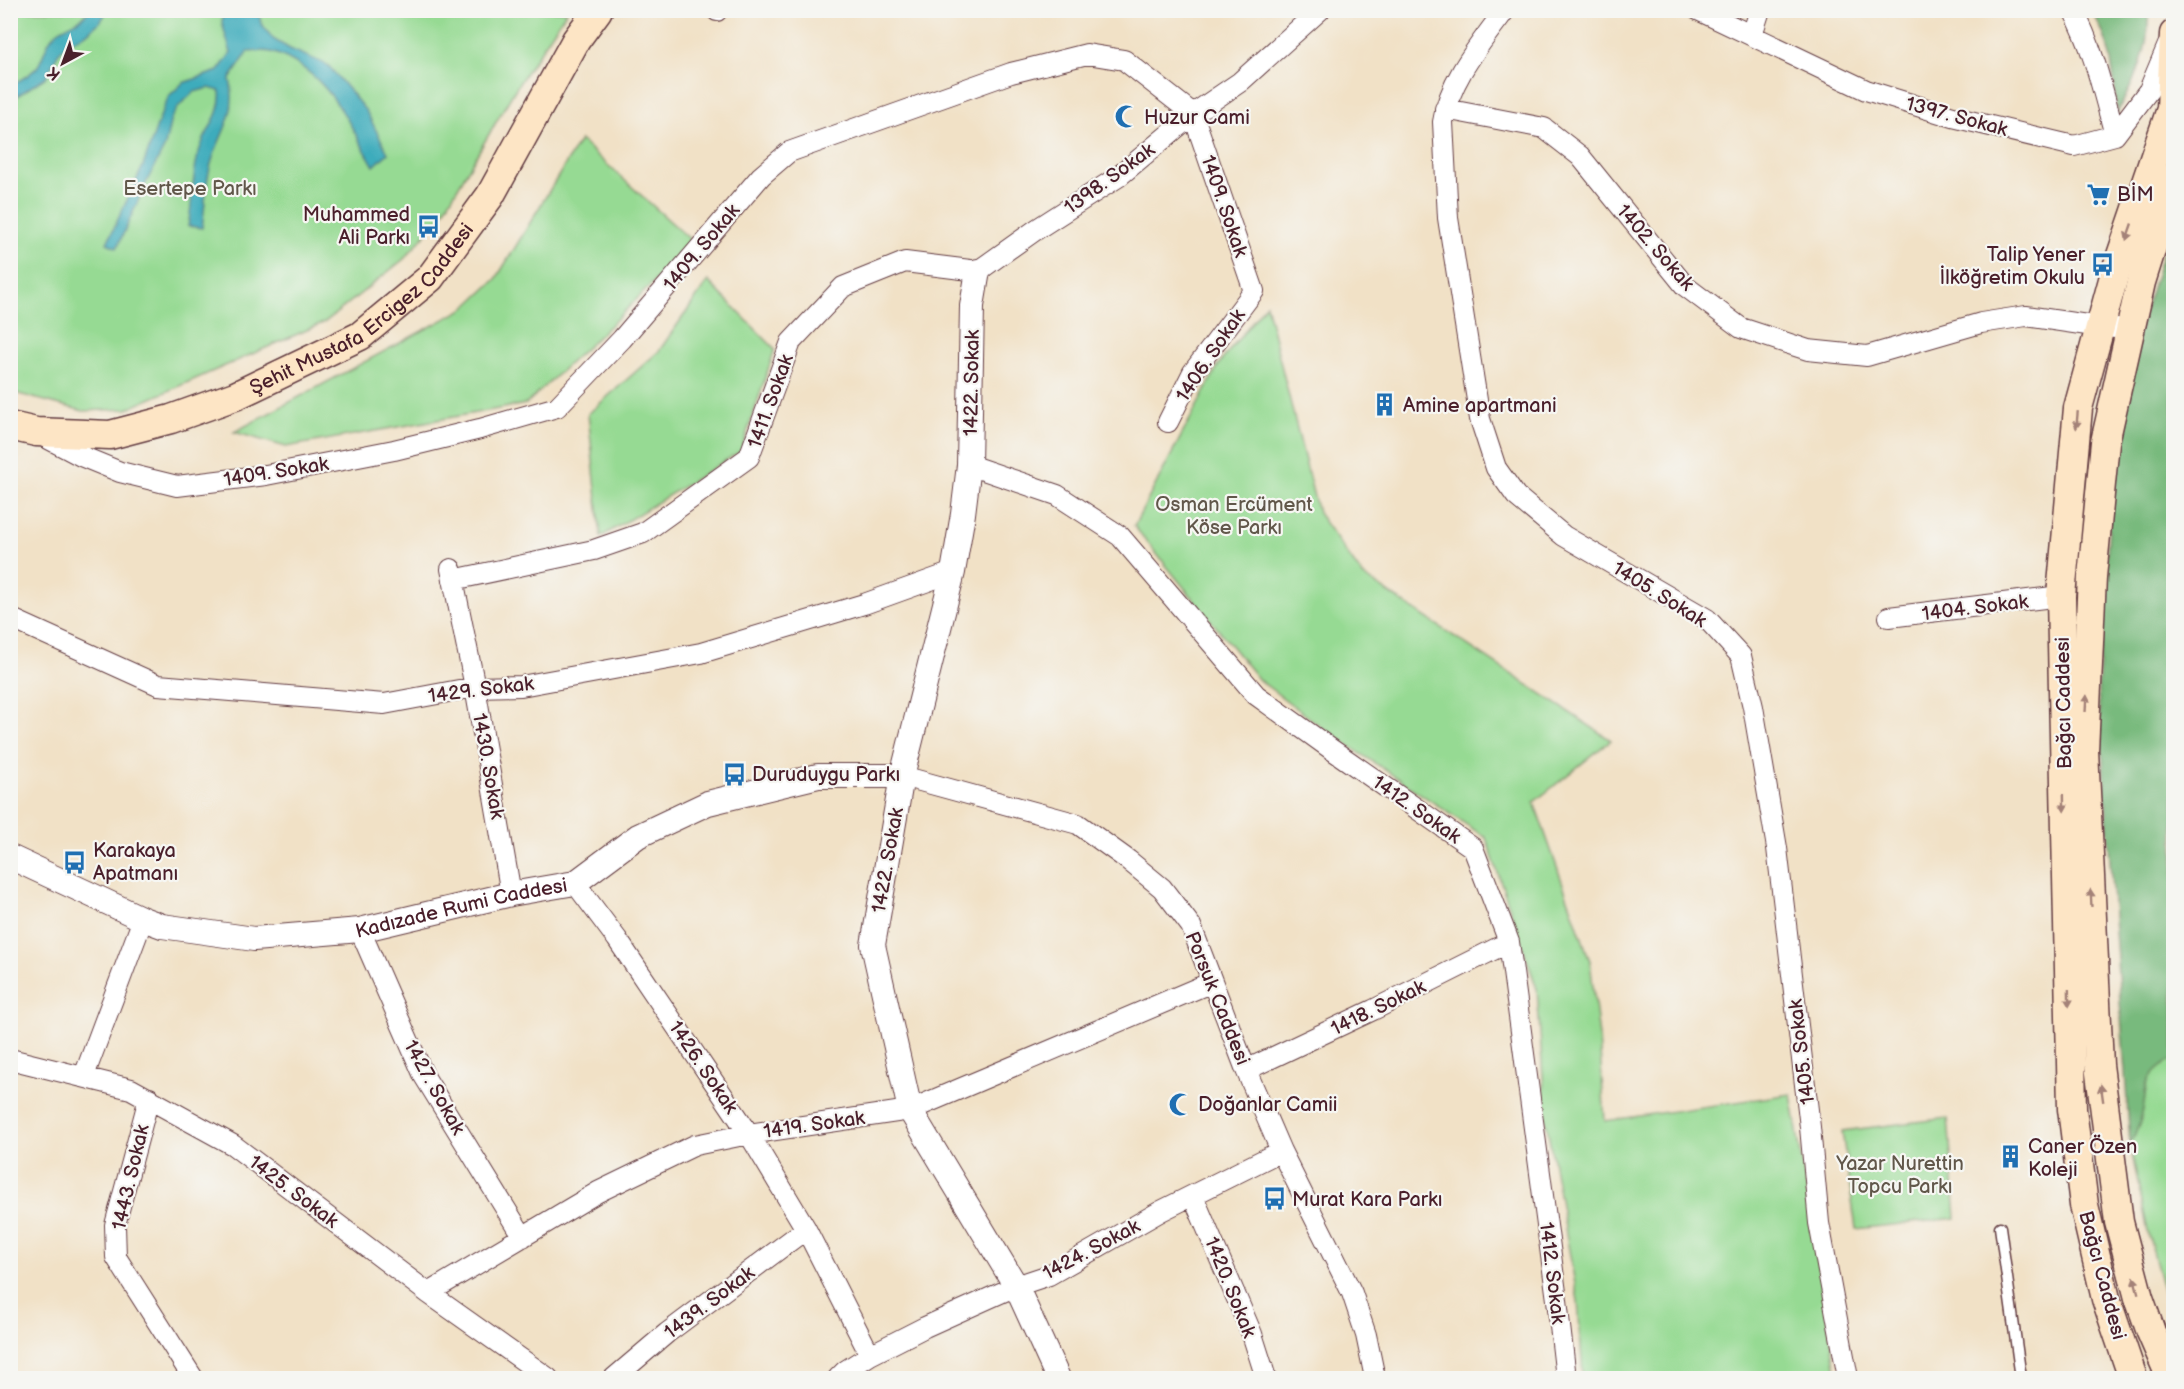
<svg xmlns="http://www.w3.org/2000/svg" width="2184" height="1389" viewBox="0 0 2184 1389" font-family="'Balsamiq Sans',sans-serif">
<rect width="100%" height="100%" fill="#f6f6f2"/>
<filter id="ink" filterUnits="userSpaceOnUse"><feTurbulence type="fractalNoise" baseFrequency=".0167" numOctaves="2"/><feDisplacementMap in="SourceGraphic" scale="12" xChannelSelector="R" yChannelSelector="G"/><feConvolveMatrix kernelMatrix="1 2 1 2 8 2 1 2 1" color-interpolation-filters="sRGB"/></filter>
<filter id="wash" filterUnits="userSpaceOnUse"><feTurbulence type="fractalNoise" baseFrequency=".008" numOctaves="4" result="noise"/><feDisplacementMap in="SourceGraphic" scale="24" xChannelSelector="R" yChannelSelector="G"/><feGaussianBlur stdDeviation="1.35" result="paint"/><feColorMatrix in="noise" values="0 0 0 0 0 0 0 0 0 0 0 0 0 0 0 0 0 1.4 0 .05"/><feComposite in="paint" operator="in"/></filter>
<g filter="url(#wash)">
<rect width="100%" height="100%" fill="#f1e1c6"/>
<path fill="#96da93" stroke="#707c5f" stroke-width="1.5" d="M 10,11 L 567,11 L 516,88 L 440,218 L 404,259 L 325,322 L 127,409 L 83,411 L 11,392 Z
M 580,140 L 693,242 L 619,317 L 526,404 L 286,447 L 234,432 L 465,308 L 496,279 Z
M 708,281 L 775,349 L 741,451 L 601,537 L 588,414 L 659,351 Z
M 1266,304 L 1318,513 L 1363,576 L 1611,740 L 1534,802 L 1590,961 L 1599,1037 L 1605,1121 L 1791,1094 L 1837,1378 L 1583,1378 L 1578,1301 L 1546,1121 L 1537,989 L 1486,838 L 1327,731 L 1259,680 L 1134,526 L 1219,364 Z
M 2169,1061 L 2173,1063 L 2173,1326 L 2149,1237 L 2130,1144 L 2141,1117 L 2146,1085 L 2152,1073 Z
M 1948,1118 L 1956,1218 L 1856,1229 L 1842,1131 Z"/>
<path fill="#78ba7d" stroke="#616c54" stroke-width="1.5" d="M 2091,11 L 2148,11 C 2150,52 2136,77 2117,113 C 2114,79 2112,39 2091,11 Z
M 2173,221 L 2174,1063 L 2169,1061 C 2137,1083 2150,1086 2141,1118 C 2139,1127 2134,1136 2130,1144 L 2098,691 L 2110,511 L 2133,347 Z"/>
<path fill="#3eacbc" stroke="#446674" stroke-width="1.5" d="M 89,11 L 107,11 L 101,21 L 86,34 L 67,43 L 58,54 L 46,77 L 11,100 L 11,85 C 20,80 31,75 38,66 C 45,55 46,40 57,32 C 67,24 79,23 89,11 Z
M 223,11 L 258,11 L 261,23 L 273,39 L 290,49 L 328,65 L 366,111 L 388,153 L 374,166 C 346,120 328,70 271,52 C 265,50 255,52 248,52 L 230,79 C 239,120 216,135 209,172 C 205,190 205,209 202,228 L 188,226 C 194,197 191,166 204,139 C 212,123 222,109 220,91 L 209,88 L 194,92 L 179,106 L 171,118 L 165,146 L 147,181 L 117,248 L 107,243 L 143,166 L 163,109 L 169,96 L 183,83 L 218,71 L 231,53 L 222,23 Z"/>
</g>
<g filter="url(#ink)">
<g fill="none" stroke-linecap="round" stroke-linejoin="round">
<defs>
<path id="service" d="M 2000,1227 L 2021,1378"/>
<path id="minor" d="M 716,10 L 717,11
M 1505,10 C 1481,43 1449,80 1443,122 L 1448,218 L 1480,419 L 1496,468 L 1516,496 L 1564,536 L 1707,619 L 1741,656 L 1753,707 L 1777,848 L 1810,1127 L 1819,1223 L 1848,1378
M 1698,10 L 1866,90 L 1953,117 L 2074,146 L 2115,135 L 2149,90 L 2168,45
M 2073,10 C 2094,49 2103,92 2115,135
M 1752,35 L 1760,10
M 1445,109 L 1544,128 L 1580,156 L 1685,286 L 1741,328 L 1808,350 L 1867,356 L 1981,323 L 2026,316 L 2101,327 L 2131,329
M 41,435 L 81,456 L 120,472 L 177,486 L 266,475 L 394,450 L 480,429 L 557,407 L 622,339 L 761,176 L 789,152 L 1011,73 L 1087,54 L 1124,60 L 1193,114 L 1254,291 L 1193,372 L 1168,422
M 969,465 L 1057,495 L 1120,536 L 1256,695 L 1331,749 L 1473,848 L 1509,942 L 1557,1300 L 1566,1378
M 451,569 L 475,687 L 511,894
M 453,580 L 594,550 L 643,533 L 749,457 L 791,342 L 843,287 L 905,262 L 978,271 L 1037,229 L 1118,177 L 1193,114 L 1240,82 L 1320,10
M 1889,617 L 2061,596
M 10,618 L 158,685 L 384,704 L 475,687 L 521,686 L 701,653 L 864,604 L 953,572
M 902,776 L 1078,824 L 1128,860 L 1162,888 L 1191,926 L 1246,1070 L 1281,1151 L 1352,1293 L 1366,1335 L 1375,1378
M 575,883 L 617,939 L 749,1134 L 806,1229 L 870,1355
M 360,930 L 424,1076 L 523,1237
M 10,1059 L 131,1089 L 233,1145 L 428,1293 L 548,1378
M 1246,1070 L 1373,1010 L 1509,942
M 84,1076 L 143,919
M 149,1098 L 115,1225 L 116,1257 L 193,1378
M 1193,1196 L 1252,1334 L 1266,1378
M 428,1293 L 598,1192 L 695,1145 L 749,1134 L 910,1110 L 1212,982
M 614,1378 L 667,1333 L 806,1229
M 838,1378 L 845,1371 L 870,1355 L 925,1327 L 1016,1286 L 1049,1275 L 1161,1211 L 1281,1151"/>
<g id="tertiary">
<path d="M 978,271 L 972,306 L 969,465 L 963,514 L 953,572 L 902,776 L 873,945 L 910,1110 L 1016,1286 L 1058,1378"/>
<path id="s1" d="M 10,857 L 143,919 L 162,926 L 254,939 L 360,930 L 511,894 L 575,883 L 638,836 L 708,803 L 818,776 L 902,776"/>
</g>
<g id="secondary">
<path id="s2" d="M 10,426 L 36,432 L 110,435 L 171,419 L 235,396 L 360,336 L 430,278 L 490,196 L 576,40 L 598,10"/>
<path d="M 2133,1378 L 2106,1299 L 2084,1205 L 2072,1109 L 2061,596 L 2078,408 L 2114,276 L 2171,109 L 2174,34"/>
<path d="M 2171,1378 L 2151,1332 L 2139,1298 L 2119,1222 L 2099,1065 L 2084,750 L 2092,577 L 2105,442 L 2141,282 L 2174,177"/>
</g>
</defs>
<use href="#service" stroke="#633c42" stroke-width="13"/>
<use href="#minor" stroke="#633c42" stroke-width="22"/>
<use href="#tertiary" stroke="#633c42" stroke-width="26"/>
<use href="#secondary" stroke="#633c42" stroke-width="31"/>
<use href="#service" stroke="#fff" stroke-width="10"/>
<use href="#minor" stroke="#fff" stroke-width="20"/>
<use href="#tertiary" stroke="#fff" stroke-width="24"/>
<use href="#secondary" stroke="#fde5c5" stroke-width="28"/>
</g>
<defs><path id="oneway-solid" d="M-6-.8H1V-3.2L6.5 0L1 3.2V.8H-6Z" transform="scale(1.5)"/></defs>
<g fill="#a48278">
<use href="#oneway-solid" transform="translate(2129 232) rotate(109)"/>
<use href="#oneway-solid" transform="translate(2077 420) rotate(95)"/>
<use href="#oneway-solid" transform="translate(2086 703) rotate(-87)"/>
<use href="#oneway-solid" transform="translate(2064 803) rotate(89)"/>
<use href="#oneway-solid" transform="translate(2091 898) rotate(-93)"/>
<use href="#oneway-solid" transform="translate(2069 998) rotate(89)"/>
<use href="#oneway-solid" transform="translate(2102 1093) rotate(-98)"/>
<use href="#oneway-solid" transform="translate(2136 1285) rotate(-105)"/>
</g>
</g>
<defs>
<symbol id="mosque-bare" viewBox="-9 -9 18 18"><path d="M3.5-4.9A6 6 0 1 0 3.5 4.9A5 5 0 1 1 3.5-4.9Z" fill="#1f6fb2" stroke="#f6f6f2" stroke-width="2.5" paint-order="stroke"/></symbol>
<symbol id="supermarket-bare" viewBox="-9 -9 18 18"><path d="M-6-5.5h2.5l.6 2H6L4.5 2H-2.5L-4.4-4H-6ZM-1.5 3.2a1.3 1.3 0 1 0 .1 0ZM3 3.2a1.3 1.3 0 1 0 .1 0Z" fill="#1f6fb2" stroke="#f6f6f2" stroke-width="2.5" paint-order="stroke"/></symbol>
<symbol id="bus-bare" viewBox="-9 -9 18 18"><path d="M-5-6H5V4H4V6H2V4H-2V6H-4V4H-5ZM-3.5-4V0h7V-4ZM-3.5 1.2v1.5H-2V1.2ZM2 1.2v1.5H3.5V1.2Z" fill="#1f6fb2" stroke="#f6f6f2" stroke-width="2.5" paint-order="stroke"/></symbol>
<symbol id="building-bare" viewBox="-9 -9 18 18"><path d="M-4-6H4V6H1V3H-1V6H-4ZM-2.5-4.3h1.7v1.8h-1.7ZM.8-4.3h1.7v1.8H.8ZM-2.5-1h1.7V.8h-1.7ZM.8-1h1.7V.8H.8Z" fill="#1f6fb2" stroke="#f6f6f2" stroke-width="2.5" paint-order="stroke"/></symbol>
</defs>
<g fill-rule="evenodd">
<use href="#mosque-bare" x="1110" y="100" width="33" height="33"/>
<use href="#supermarket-bare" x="2082" y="178" width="33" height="33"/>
<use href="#bus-bare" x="412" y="210" width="33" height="33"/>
<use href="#bus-bare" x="2086" y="248" width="33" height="33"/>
<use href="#building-bare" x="1368" y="388" width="33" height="33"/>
<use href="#bus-bare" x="718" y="758" width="33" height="33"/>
<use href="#bus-bare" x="58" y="846" width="33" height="33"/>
<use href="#mosque-bare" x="1164" y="1088" width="33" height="33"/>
<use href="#building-bare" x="1994" y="1140" width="33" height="33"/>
<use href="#bus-bare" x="1258" y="1182" width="33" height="33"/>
</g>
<g text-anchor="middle" stroke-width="4.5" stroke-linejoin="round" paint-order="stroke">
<g font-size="20" fill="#4a1f2b" stroke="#f6f6f2">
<text transform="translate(1957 116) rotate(15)" y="7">1397. Sokak</text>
<text transform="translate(1109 178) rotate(-36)" y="7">1398. Sokak</text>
<text transform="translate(1225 206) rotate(71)" y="7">1409. Sokak</text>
<text transform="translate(701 247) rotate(-50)" y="7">1409. Sokak</text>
<text transform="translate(1656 247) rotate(49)" y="7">1402. Sokak</text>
<text dy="7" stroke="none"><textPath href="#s2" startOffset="388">Şehit Mustafa Ercigez Caddesi</textPath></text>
<text transform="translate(1210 355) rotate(-56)" y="7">1406. Sokak</text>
<text transform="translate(971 383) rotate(-89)" y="7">1422. Sokak</text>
<text transform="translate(770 401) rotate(-70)" y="7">1411. Sokak</text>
<text transform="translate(276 471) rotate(-9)" y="7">1409. Sokak</text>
<text transform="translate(1660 594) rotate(32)" y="7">1405. Sokak</text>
<text transform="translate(1975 607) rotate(-7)" y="7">1404. Sokak</text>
<text transform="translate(481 689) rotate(-7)" y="7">1429. Sokak</text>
<text transform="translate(2063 703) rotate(-91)" y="7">Bağcı Caddesi</text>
<text transform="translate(489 766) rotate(80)" y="7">1430. Sokak</text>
<text transform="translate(1417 809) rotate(35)" y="7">1412. Sokak</text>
<text transform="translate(887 860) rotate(-80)" y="7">1422. Sokak</text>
<text dy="7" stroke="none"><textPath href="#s1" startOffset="470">Kadızade Rumi Caddesi</textPath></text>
<text transform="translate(1218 998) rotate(68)" y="7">Porsuk Caddesi</text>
<text transform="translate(1378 1007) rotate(-26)" y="7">1418. Sokak</text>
<text transform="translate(1801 1052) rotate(-97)" y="7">1405. Sokak</text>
<text transform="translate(704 1067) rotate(56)" y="7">1426. Sokak</text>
<text transform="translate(435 1087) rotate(61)" y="7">1427. Sokak</text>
<text transform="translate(814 1124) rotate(-8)" y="7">1419. Sokak</text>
<text transform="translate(130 1177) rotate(-77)" y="7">1443. Sokak</text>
<text transform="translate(294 1191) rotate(37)" y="7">1425. Sokak</text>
<text transform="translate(1091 1249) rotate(-28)" y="7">1424. Sokak</text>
<text transform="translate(1553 1273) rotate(83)" y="7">1412. Sokak</text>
<text transform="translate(2103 1275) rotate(75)" y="7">Bağcı Caddesi</text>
<text transform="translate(1231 1287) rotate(68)" y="7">1420. Sokak</text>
<text transform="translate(709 1302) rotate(-37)" y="7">1439. Sokak</text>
</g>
<g font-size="20" fill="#4a1f2b" stroke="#f6f6f2" text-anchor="start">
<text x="1144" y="124">Huzur Cami</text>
<text x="2117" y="201">BİM</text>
<text x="410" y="221" text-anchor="end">Muhammed<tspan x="410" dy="23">Ali Parkı</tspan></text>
<text x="2085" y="261" text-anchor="end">Talip Yener<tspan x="2085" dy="23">İlköğretim Okulu</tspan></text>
<text x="1403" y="412">Amine apartmani</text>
<text x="752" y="781">Duruduygu Parkı</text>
<text x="93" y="857">Karakaya<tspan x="93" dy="23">Apatmanı</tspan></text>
<text x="1198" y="1111">Doğanlar Camii</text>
<text x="2028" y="1153">Caner Özen<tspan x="2028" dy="23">Koleji</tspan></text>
<text x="1292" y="1206">Murat Kara Parkı</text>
</g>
<g font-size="20" fill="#61574a" stroke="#f6f6f2">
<text x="190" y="195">Esertepe Parkı</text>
<text x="1234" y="511">Osman Ercüment<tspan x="1234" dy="23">Köse Parkı</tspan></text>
<text x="1900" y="1170">Yazar Nurettin<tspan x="1900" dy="23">Topcu Parkı</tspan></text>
</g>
</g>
<rect width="2184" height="1389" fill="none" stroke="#f6f6f2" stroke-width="36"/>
<g transform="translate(63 63) rotate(221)" stroke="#f6f6f2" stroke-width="4.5" paint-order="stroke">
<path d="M0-4.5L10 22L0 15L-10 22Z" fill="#4a1f2b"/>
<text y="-9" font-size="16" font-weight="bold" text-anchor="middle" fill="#4a1f2b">K</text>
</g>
</svg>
